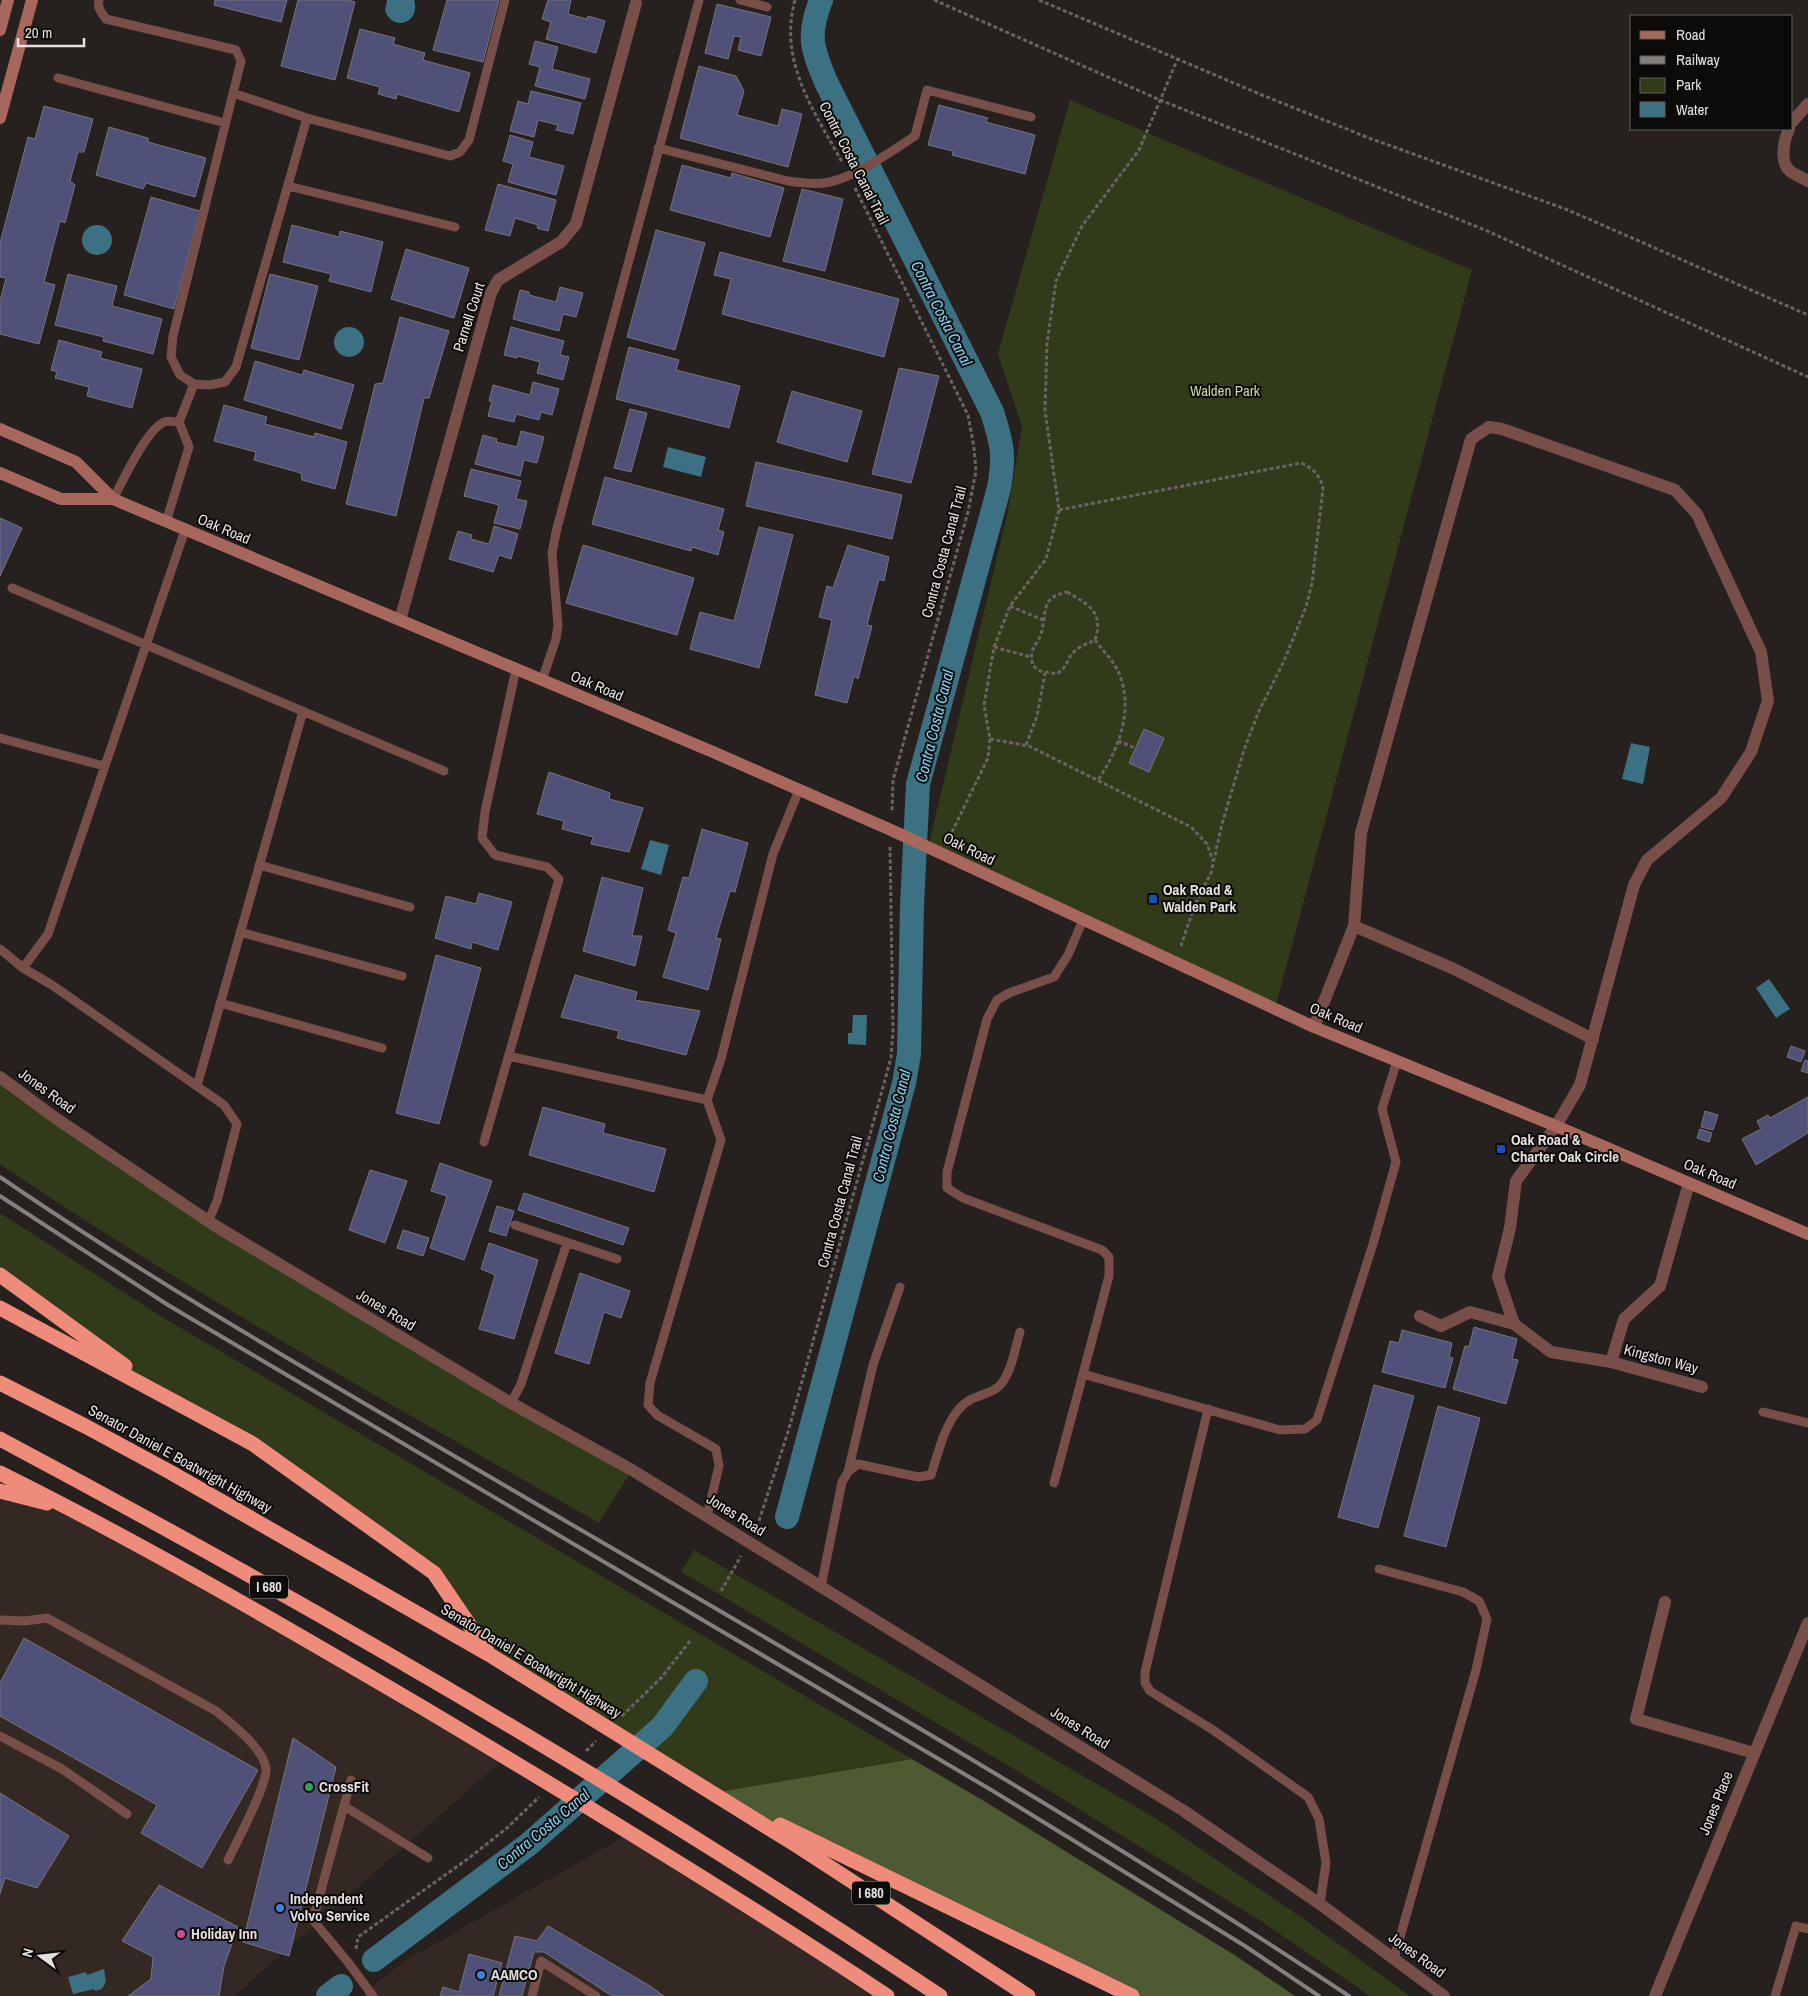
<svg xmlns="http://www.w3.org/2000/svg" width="1808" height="1996" viewBox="0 0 1808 1996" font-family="'Archivo Narrow',sans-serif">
<rect width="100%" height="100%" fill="#26201e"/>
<path fill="#342823" d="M 0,1491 L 76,1510 L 506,1757 L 234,1996 L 0,1996 Z
M 631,1833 L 887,1996 L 362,1996 L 404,1961 Z"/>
<path fill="#313b19" d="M 1070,100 L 1472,270 L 1275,1009 L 928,848 L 1008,511 L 1022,426 L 998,354 Z
M 0,1077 L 131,1170 L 632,1470 L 599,1523 C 397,1408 193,1295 0,1164 Z
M 0,1213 L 159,1315 L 912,1759 L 713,1793 L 490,1655 L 434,1573 L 171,1399 L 0,1275 Z
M 694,1550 L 1157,1819 L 1308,1922 L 1410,1996 L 1370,1996 L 1261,1921 L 1137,1845 L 1009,1766 L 681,1572 Z"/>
<path fill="#4e5a31" d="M 912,1759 L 984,1801 L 1236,1956 L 1295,1996 L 1132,1996 L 713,1793 Z"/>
<path fill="#3c7184" d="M 387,0 L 414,0 C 421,22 394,33 385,11 Z
M82 240a15 15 0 1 1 30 0a15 15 0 1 1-30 0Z
M334 342a15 15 0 1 1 30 0a15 15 0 1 1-30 0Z
M 668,447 L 706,457 L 701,477 L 663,467 Z
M 1631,743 L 1650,747 L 1643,784 L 1622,779 Z
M 650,840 L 669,845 L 661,875 L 641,869 Z
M 1769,979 L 1790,1009 L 1776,1018 L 1756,988 Z
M 853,1015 L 867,1015 L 866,1045 L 848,1044 L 848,1033 L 852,1033 Z
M 104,1969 L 106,1982 L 102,1989 L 95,1991 L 94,1989 L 73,1994 L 68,1977 L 86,1972 L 87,1975 Z"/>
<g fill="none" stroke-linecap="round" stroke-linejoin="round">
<path stroke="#3c7184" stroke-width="24" d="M 787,1517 L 904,1083 L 909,1054 L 912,905 L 918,784 L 999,488 C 1005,455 1002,443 992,412 L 826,82 C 812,48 807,36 821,0
M 374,1960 L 529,1844 L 662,1727 L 696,1681
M 328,1996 L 341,1986"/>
</g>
<path fill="#4f5178" stroke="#75757b" d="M 215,0 L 287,0 L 281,22 L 214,5 Z
M 298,0 L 348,0 L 355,2 L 335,80 L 281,66 Z
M 447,0 L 499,0 L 483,62 L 433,50 Z
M 548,0 L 571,0 L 568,14 L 587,19 L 588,16 L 605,21 L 596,53 L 546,39 L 551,22 L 542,19 Z
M 717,4 L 771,17 L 761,56 L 738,50 L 741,37 L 734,36 L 728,59 L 705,53 Z
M 360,29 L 395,38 L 393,44 L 425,53 L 423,60 L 470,73 L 459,112 L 397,94 L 396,99 L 378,94 L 380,87 L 347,78 Z
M 535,41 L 558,47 L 552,69 L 590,79 L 585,99 L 535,86 L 540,67 L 529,64 Z
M 699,66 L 736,76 L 744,91 L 737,115 L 778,126 L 782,109 L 802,114 L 788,167 L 680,138 Z
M 531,91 L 581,103 L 573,134 L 556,130 L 558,125 L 538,120 L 534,137 L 510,131 L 518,101 L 528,104 Z
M 939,105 L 988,118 L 986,122 L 1035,135 L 1025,174 L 952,155 L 953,151 L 928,145 Z
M 44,106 L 93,119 L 84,152 L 78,152 L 70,181 L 75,185 L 65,223 L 60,221 L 44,282 L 55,285 L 39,344 L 0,334 L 0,301 L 6,278 L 0,277 L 0,243 L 28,137 L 35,139 Z
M 109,127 L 148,138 L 148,142 L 206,158 L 195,197 L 146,183 L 143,189 L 96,175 Z
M 510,135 L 533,142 L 529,157 L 564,166 L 556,195 L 508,182 L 513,164 L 503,161 Z
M 682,165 L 731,178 L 732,173 L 784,188 L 770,237 L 670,210 Z
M 498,184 L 556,200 L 548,231 L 537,228 L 538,225 L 515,218 L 510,236 L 485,230 Z
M 802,189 L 843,199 L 825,271 L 783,261 Z
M 151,197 L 200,211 L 174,309 L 124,295 Z
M 292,225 L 339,237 L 340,231 L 383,242 L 371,292 L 329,281 L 331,274 L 283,262 Z
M 656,230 L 705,243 L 675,350 L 627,337 Z
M 406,249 L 469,268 L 454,318 L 391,299 Z
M 720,252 L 899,299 L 884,357 L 722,314 L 731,279 L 714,275 Z
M 68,274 L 117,286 L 112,306 L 162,319 L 153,354 L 103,341 L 104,337 L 55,325 Z
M 270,274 L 318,286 L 299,360 L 251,348 Z
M 560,287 L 583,293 L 576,317 L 563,314 L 559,331 L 513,319 L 520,290 L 529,292 L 529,295 L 556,302 Z
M 400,317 L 449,331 L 429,398 L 424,398 L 396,516 L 346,504 L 375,384 L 383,383 Z
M 511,327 L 564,341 L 560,355 L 569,357 L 563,380 L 537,373 L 540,362 L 518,356 L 517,358 L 504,355 Z
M 59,340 L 102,352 L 100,358 L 142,369 L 132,408 L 87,396 L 89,387 L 55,378 L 57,372 L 51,370 Z
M 629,347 L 679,360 L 676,370 L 740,386 L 729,428 L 616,399 Z
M 255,361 L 302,375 L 304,370 L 354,385 L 341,429 L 244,400 Z
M 899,368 L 939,376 L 911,483 L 872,474 Z
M 533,382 L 559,389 L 552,415 L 541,412 L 539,420 L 516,414 L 514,422 L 488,416 L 492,401 L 489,401 L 493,385 L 530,395 Z
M 792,391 L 862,411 L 847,462 L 777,442 Z
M 224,405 L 267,417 L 265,424 L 314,437 L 315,433 L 347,442 L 335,489 L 302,480 L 301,473 L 254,460 L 256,452 L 214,441 Z
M 630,409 L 647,413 L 631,472 L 614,468 Z
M 521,431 L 544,437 L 537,463 L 524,460 L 520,476 L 475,464 L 483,435 L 497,439 L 496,442 L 517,447 Z
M 756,462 L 902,495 L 892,539 L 746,506 Z
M 471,469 L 521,481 L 516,499 L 527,501 L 520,529 L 494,523 L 499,505 L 464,496 Z
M 605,477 L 724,509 L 718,530 L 724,532 L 718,555 L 692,547 L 691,551 L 592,524 Z
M 0,518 L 22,528 L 0,576 Z
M 494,526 L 518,534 L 511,559 L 499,555 L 493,572 L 449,559 L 458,531 L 472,535 L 471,539 L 489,544 Z
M 759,527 L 793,535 L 759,668 L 690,649 L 700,612 L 734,621 Z
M 583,545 L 694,578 L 677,635 L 566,603 Z
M 848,545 L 889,557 L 884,581 L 879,579 L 867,625 L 872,626 L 858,679 L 854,676 L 847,703 L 815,695 L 832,620 L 819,617 L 827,586 L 833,588 Z
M 1144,729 L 1164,738 L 1149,772 L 1129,763 Z
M 549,772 L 610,793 L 609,799 L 643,808 L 629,852 L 591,844 L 593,837 L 562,829 L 564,821 L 537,814 Z
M 702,829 L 748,843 L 735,892 L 730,891 L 716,938 L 721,939 L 708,990 L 663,977 L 676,933 L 668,930 L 683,877 L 689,878 Z
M 602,877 L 643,888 L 632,936 L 642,936 L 635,966 L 583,951 Z
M 479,893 L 512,902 L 498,950 L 472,942 L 471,949 L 435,938 L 446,896 L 476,904 Z
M 436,955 L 481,968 L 439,1124 L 396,1113 Z
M 575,975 L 637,992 L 635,1000 L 700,1011 L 686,1055 L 617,1038 L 619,1031 L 561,1017 Z
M 1791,1046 L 1805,1051 L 1801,1062 L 1787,1057 Z
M 1805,1060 L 1808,1061 L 1808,1073 L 1801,1071 Z
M 1808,1097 L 1808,1133 L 1756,1165 L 1742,1139 L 1761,1129 L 1757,1121 L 1768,1115 L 1770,1118 Z
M 543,1107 L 605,1124 L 603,1133 L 666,1149 L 654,1192 L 529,1155 Z
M 1705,1111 L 1718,1115 L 1713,1130 L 1701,1127 Z
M 1700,1129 L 1712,1133 L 1709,1142 L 1697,1138 Z
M 440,1163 L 492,1181 L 464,1260 L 430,1248 L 447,1196 L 431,1191 Z
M 370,1170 L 407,1181 L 385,1243 L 349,1230 Z
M 524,1193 L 629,1228 L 623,1245 L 518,1210 Z
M 497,1206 L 514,1211 L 506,1236 L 489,1231 Z
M 403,1230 L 429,1238 L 423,1256 L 397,1248 Z
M 489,1243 L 538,1260 L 514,1339 L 479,1329 L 495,1275 L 481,1269 Z
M 580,1273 L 630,1291 L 621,1318 L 604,1312 L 589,1364 L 555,1353 Z
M 1474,1327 L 1517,1339 L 1512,1359 L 1518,1360 L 1506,1404 L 1453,1389 L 1465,1346 L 1469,1347 Z
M 1402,1330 L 1452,1343 L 1449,1357 L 1453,1358 L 1445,1388 L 1382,1372 L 1390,1341 L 1399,1343 Z
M 1374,1385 L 1414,1396 L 1378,1528 L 1338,1517 Z
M 1438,1406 L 1480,1418 L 1446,1547 L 1404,1536 Z
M 24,1638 L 258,1770 L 202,1868 L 141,1833 L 157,1805 L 0,1716 L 0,1683 Z
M 293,1738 L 336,1767 L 289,1956 L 243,1942 Z
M 0,1793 L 69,1836 L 37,1888 L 5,1878 L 0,1894 Z
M 159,1885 L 238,1927 L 224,1966 L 219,1996 L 128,1996 L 151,1979 L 153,1957 L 122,1941 Z
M 548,1926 L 650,1986 L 664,1996 L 612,1996 L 544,1952 L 534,1952 L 522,1996 L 499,1996 L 515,1936 L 537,1941 Z
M 469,1954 L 502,1963 L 493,1996 L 440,1996 L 443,1987 L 459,1992 Z"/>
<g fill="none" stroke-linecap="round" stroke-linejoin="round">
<path stroke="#696462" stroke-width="3" stroke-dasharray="4 2.5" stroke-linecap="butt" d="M 795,0 C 778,61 814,111 842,162
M 934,0 L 1160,100 L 1485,230 L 1808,377
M 1039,0 L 1262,95 L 1369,138 L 1568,210 L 1808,315
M 855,188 L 968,415 L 974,448 L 976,471 L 968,512 L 893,780 L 892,813
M 1059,510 L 1301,463 C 1313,468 1321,476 1323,489 L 1312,583 L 1306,607 L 1284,661 L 1258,713 L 1244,750 L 1222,824 L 1211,873 L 1194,907 L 1181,946
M 1067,592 C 1089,605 1104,612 1095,640 C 1087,644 1077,647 1071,655 C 1065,665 1068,665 1057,674 L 1040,671 L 1033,666 C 1028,645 1039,646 1042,630 C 1047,609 1041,598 1067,592 Z
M 1010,606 L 1043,620
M 1095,640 C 1102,650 1113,660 1118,671 C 1135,708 1119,749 1098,780
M 994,647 L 1031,657
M 990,739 L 1029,746 L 1191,827 L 1207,844 L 1213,861
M 1118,741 L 1135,748
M 1026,745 L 1037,716 L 1045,673
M 949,838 L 988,758 L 990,739 L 984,705 L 994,647 L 1010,606 L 1046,559 L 1059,510 L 1045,410 L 1047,343 L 1056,281 L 1082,226 L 1139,150 L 1178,58
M 757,1527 L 788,1432 L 891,1058 L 893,1031 L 890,847
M 721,1591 L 741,1556
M 622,1716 L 662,1677 L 690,1641
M 586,1751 L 596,1741
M 356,1949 L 358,1937 L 469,1858 L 507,1828 L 539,1797"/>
<path stroke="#774f48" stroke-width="9" d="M 99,0 C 97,7 101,13 106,19 L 236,50 L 241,61 L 173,336 L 171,357 L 180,375 L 194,384 L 209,385 L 225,382 L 236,367 L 307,118
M 740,0 L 767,7
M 58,78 L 225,123
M 233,93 L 307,118 L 450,156 L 460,152 L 469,140 L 505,0
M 658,148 L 788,181 C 801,183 817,185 830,182 C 857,176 892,151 915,136 L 927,90 L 1031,117
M 288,186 L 455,227
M 179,422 L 194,384
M 113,499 C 123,481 146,430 164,422 C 168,420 175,422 179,422 L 189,447 L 166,522
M 185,530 L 48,934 L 23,968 L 52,985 L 224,1105 L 237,1124 L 217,1201 L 208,1222
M 12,588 L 444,771
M 542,680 L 556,639 L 558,625 L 552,553 L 557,528 L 699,0
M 0,738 L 104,766
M 259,865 L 410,907
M 240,932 L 402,976
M 0,949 L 23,968
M 220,1003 L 382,1048
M 508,1056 L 707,1100
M 197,1086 L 303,711
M 484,1142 L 559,879 L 547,867 L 495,855 L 482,838 L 485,812 L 516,669
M 515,1225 L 617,1259
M 1083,1374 L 1280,1430 L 1305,1429 L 1317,1420 L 1373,1244 L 1396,1162 L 1382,1109 L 1397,1061
M 511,1403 L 521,1384 L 567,1243
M 1208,1409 L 1145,1672 L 1145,1683 L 1150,1691 L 1213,1730 L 1308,1797 L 1319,1819 L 1326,1863 L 1320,1904
M 1763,1412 L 1808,1423
M 848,1472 L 873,1365 L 900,1287
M 1054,1483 L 1109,1276 L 1109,1257 L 1102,1250 L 963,1198 L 947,1188 L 947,1172 L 987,1019 L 997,1000 L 1009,993 L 1054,977 L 1068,955 L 1083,920
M 707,1516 L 719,1466 L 716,1449 L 657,1415 L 648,1405 L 650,1383 L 721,1140 L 707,1100 L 721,1059 L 773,854 L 799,790
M 1379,1569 L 1463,1592 L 1479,1601 L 1487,1619 L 1476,1670 L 1394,1958
M 821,1587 L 842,1482 L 848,1472 L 858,1464 L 918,1477 L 931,1475 C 938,1454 944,1425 960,1408 C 970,1396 987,1395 997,1388 C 1011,1377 1015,1348 1020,1332
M 0,1620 L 25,1621 L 47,1618 L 216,1711 C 231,1723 263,1748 266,1768 C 268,1784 236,1843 228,1860
M 0,1736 L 62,1769 L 127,1814
M 351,1780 L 313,1920 L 347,1961 L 373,1996
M 344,1806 L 428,1858
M 532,1996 L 541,1961 L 596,1996
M 1775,1996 L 1796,1926 L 1808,1929"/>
<path stroke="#774f48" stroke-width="12" d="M 1792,122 L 1808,104
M 1789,129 C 1784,140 1779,162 1790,171 C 1795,175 1803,178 1808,181
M 400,620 L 491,293 L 498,280 L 561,242 L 576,224 L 636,3
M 1354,926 L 1454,969 L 1593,1039
M 1314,1027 L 1354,926 L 1361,833 L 1471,439 L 1489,427 L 1502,429 L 1675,490 L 1697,514 L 1761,652 L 1768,701 L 1751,752 L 1721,798 L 1647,860 L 1634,885 L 1580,1085 L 1556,1126 L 1516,1181 L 1510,1228 L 1498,1277 L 1514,1324 L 1551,1352 L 1611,1362 L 1624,1319 L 1660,1286 L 1689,1183
M 0,1077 L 54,1117 L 214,1225 L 511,1403 L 632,1470 L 1184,1811 L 1320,1904 L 1444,1996
M 1420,1316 L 1441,1326 L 1470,1312 L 1514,1324
M 1611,1362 L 1702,1387
M 1665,1602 L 1636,1719 L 1754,1753
M 1655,1996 L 1808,1623"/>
<path stroke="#a7675d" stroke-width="12" d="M 0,30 L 8,0
M 0,118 L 32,0
M 0,429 L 76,462 L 113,499
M 0,473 L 61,499 L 113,499 L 713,752 L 891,830 L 1314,1027 L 1556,1126 L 1808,1234"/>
<path stroke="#ee8b7b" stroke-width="15" d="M 0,1275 L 125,1366
M 0,1308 L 253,1444 L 434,1573 L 487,1651
M 0,1383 L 85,1426 L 170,1472 L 490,1655 L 796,1845 L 1028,1996
M 0,1439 C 321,1610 637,1794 940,1996
M 0,1473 C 145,1545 285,1627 425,1709 C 581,1802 736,1896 887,1996
M 0,1491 L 47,1503
M 780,1825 L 1132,1996"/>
<path stroke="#847f7d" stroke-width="4" d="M 0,1177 C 155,1283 318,1376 480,1471 C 772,1642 1067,1809 1349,1996
M 0,1196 L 168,1305 L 993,1791 L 1245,1946 L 1319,1996"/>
</g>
<g fill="#1a4fb4" stroke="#0d0b0a" stroke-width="2">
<rect x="1148" y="894" width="10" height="10" rx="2.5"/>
<rect x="1496" y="1144" width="10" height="10" rx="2.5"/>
</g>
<circle fill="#2e9e5b" stroke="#0d0b0a" stroke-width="2" cx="309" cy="1787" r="5"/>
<g fill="#3f7fe0" stroke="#0d0b0a" stroke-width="2">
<circle cx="280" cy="1908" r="5"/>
<circle cx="481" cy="1975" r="5"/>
</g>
<circle fill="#d1479c" stroke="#0d0b0a" stroke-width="2" cx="181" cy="1934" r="5"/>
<g text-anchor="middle" stroke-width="4" stroke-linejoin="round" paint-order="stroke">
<g fill="#0d0b0a" stroke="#a4a09e" stroke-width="1">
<rect x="250" y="1575.5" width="38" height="23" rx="4"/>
<rect x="852" y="1881.5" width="38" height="23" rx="4"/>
</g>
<g font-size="14" font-weight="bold" fill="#e4e0de">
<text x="269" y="1592">I 680</text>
<text x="871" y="1898">I 680</text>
</g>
<g font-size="15" fill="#e4e0de" stroke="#0d0b0a">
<text transform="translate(854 163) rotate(63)" y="5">Contra Costa Canal Trail</text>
<text transform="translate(469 317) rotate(-72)" y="5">Parnell Court</text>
<text transform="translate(224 529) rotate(23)" y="5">Oak Road</text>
<text transform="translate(944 552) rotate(-75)" y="5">Contra Costa Canal Trail</text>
<text transform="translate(597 686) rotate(23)" y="5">Oak Road</text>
<text transform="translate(969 849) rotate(26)" y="5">Oak Road</text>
<text transform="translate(1336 1018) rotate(23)" y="5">Oak Road</text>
<text transform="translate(47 1091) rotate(36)" y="5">Jones Road</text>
<text transform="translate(1710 1174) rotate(23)" y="5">Oak Road</text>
<text transform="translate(840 1202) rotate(-75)" y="5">Contra Costa Canal Trail</text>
<text transform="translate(386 1310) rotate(31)" y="5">Jones Road</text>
<text transform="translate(1661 1359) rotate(15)" y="5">Kingston Way</text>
<text transform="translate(180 1459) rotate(29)" y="5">Senator Daniel E Boatwright Highway</text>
<text transform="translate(736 1515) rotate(32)" y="5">Jones Road</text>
<text transform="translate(531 1661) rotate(31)" y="5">Senator Daniel E Boatwright Highway</text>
<text transform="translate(1080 1728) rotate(32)" y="5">Jones Road</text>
<text transform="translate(1716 1803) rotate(-68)" y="5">Jones Place</text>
<text transform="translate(1417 1955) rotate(36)" y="5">Jones Road</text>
</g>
<g font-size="15" fill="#c2d994" stroke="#0d0b0a">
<text x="1225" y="396">Walden Park</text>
</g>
<g font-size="15" font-weight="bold" fill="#e4e0de" stroke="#0d0b0a" text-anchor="start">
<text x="1163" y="895">Oak Road &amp;<tspan x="1163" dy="17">Walden Park</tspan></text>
<text x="1511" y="1145">Oak Road &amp;<tspan x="1511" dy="17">Charter Oak Circle</tspan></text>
<text x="319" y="1792">CrossFit</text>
<text x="290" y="1904">Independent<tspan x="290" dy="17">Volvo Service</tspan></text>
<text x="191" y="1939">Holiday Inn</text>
<text x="491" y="1980">AAMCO</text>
</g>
<g font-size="16" font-style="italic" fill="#7ed3f4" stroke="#0d0b0a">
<text transform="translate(942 313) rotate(63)" y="6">Contra Costa Canal</text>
<text transform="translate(934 726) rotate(-76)" y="6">Contra Costa Canal</text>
<text transform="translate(891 1126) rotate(-76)" y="6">Contra Costa Canal</text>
<text transform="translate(543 1829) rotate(-40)" y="6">Contra Costa Canal</text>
</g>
</g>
<rect x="1630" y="15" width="162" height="115" fill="#0d0b0a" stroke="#63605f"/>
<rect x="1640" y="31" width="25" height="8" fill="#a7675d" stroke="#63605f"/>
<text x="1676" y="40" font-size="15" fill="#e4e0de">Road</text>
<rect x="1640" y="56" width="25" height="8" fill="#847f7d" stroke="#63605f"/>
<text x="1676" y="65" font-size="15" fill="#e4e0de">Railway</text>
<rect x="1640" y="78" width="25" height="15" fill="#313b19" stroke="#63605f"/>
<text x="1676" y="90" font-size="15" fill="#e4e0de">Park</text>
<rect x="1640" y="102" width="25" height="15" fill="#3c7184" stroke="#63605f"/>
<text x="1676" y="115" font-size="15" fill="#e4e0de">Water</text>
<g transform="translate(40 1956) rotate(285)" stroke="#0d0b0a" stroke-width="4" paint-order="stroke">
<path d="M0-4L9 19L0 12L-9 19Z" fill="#e4e0de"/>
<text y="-8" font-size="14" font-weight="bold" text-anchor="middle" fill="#e4e0de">N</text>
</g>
<path d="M18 38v8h66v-8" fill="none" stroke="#e4e0de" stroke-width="2.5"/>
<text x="25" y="38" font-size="15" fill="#e4e0de" stroke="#0d0b0a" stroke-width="4" paint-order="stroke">20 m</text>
</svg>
